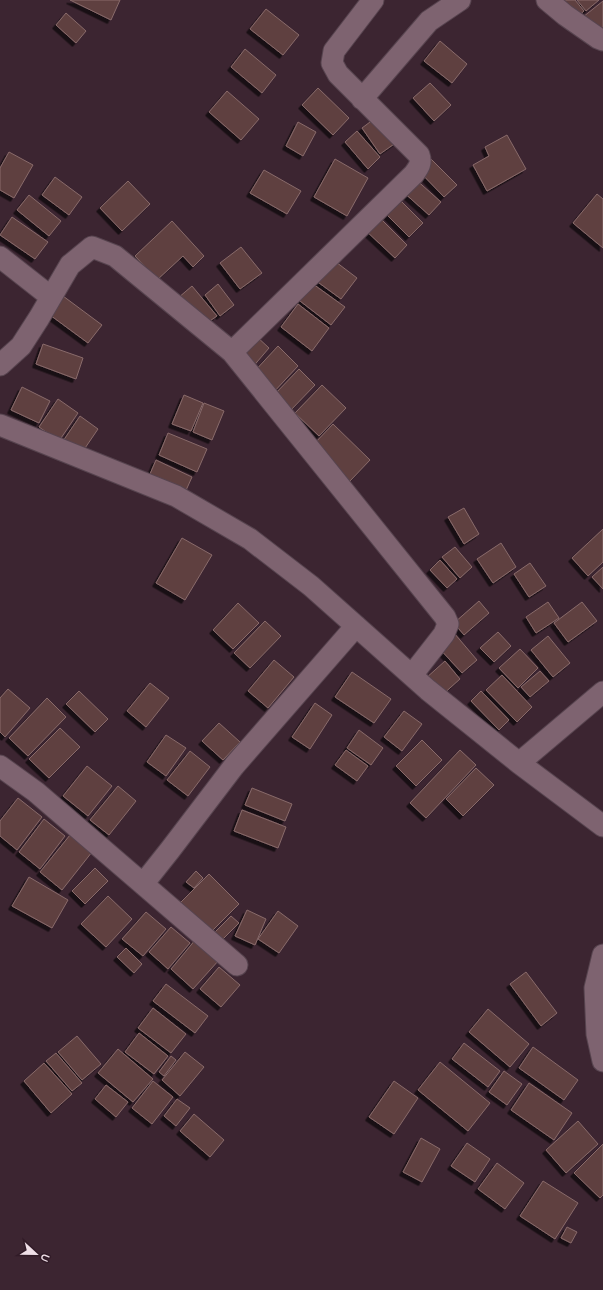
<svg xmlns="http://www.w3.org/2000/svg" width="603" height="1290" viewBox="0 0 603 1290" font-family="Quicksand,sans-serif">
<defs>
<filter id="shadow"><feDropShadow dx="-3.5" dy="3.5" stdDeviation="0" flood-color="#0009"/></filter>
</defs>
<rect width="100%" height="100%" fill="#3c2531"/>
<path fill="#5e4141" stroke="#896a6a" filter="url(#shadow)" d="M 70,0 L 120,0 L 111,20 Z
M 564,0 L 575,0 L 584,11 L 575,19 L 561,3 Z
M 577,0 L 599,0 L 586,11 Z
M 603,1 L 603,30 L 583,17 Z
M 266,9 L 299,35 L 283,55 L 250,29 Z
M 66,13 L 86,31 L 76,43 L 56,25 Z
M 440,41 L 467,64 L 452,83 L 424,61 Z
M 245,49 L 276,75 L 262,93 L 231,67 Z
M 430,83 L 451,105 L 434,121 L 413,98 Z
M 318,88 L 349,118 L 333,135 L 302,105 Z
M 227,91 L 259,119 L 241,140 L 209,112 Z
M 378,116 L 397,142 L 380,154 L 362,128 Z
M 298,122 L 316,132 L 303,156 L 286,146 Z
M 357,131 L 380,157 L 368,169 L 345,142 Z
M 507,135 L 526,169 L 487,191 L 473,165 L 489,156 L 485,147 Z
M 9,152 L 33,165 L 14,198 L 0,190 L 0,168 Z
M 430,158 L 457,185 L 444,197 L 418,170 Z
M 335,159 L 368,178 L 347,216 L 314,197 Z
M 264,170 L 301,191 L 287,214 L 250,193 Z
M 55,177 L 82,197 L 69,215 L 42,195 Z
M 413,177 L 441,202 L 429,215 L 401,190 Z
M 128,181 L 150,204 L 122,231 L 100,208 Z
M 597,194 L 603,199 L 603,248 L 573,223 Z
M 29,195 L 61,221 L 49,236 L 17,210 Z
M 398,198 L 423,223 L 409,237 L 384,212 Z
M 377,215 L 407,245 L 395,258 L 364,229 Z
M 12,217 L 48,242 L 35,259 L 0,235 Z
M 172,221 L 204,256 L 193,267 L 183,256 L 157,280 L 135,256 Z
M 241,247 L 262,273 L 240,289 L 220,263 Z
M 332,259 L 357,278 L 341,299 L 315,280 Z
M 218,284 L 234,305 L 220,316 L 205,295 Z
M 313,284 L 345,307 L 331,325 L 300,301 Z
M 192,286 L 217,316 L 204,325 L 178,298 Z
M 63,296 L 102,325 L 88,343 L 50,315 Z
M 298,304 L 329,328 L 312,351 L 281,327 Z
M 255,335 L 269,348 L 251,369 L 236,355 Z
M 43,344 L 83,358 L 76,379 L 36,364 Z
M 278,346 L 298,366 L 272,394 L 252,374 Z
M 299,369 L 315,385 L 289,412 L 273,396 Z
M 322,385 L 346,408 L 319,436 L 295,413 Z
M 22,387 L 50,401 L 39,423 L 11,410 Z
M 184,395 L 203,403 L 191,431 L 172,424 Z
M 58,399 L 78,413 L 59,441 L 39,427 Z
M 204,403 L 224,411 L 212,440 L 193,432 Z
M 80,416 L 98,429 L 81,454 L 63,441 Z
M 333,424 L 370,460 L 350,481 L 313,445 Z
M 168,433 L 207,449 L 197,472 L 159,455 Z
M 156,460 L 192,477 L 183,497 L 147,481 Z
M 464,508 L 479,534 L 464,544 L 448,517 Z
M 603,529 L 603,562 L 588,576 L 572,558 Z
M 182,538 L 212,555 L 185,600 L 156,583 Z
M 501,543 L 516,567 L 493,583 L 477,559 Z
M 455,547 L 472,567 L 460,578 L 442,557 Z
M 440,560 L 457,579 L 447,588 L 430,570 Z
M 530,563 L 546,586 L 529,597 L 514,574 Z
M 603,567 L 603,589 L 592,577 Z
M 479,601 L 489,613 L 464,635 L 454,623 Z
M 548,602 L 559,618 L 536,633 L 526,617 Z
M 582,602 L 597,621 L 568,642 L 554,623 Z
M 238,603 L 259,623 L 233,649 L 213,630 Z
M 265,621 L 281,636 L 250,668 L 234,653 Z
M 498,632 L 511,646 L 494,662 L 480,648 Z
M 454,633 L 477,660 L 462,673 L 438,647 Z
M 548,636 L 570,663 L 553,677 L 531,650 Z
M 520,649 L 538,668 L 518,688 L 499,668 Z
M 274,660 L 294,677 L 268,708 L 248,691 Z
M 445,661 L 460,679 L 441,696 L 425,679 Z
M 540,671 L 549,681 L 530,697 L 521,687 Z
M 352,672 L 391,699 L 374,723 L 335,697 Z
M 502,675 L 532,707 L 517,722 L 486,690 Z
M 150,683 L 169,698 L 146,727 L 127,711 Z
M 8,689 L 30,708 L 5,737 L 0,732 L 0,698 Z
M 79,691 L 108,719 L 95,732 L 66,704 Z
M 481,691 L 509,720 L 499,730 L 471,701 Z
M 47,698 L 66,717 L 28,756 L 9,738 Z
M 315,703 L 332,715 L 310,749 L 292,737 Z
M 404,711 L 422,724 L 402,751 L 384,737 Z
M 219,723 L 240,742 L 223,760 L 202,741 Z
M 60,728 L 80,747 L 49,778 L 29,759 Z
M 359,730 L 383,748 L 371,765 L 347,748 Z
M 166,735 L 186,748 L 166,776 L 147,762 Z
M 422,740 L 442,760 L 416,786 L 396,766 Z
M 346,750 L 368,766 L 357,781 L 335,765 Z
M 460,750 L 476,765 L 426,818 L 410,803 Z
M 190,751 L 210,767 L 188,796 L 167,780 Z
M 87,766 L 112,786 L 88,816 L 63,796 Z
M 476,768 L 494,785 L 463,816 L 446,799 Z
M 118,786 L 136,801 L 109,835 L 90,820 Z
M 252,788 L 292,804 L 285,821 L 245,805 Z
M 18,798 L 42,817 L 17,850 L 0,836 L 0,821 Z
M 242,810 L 286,827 L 278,848 L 234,831 Z
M 44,819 L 65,836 L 40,869 L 19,852 Z
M 70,835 L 92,852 L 62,890 L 40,872 Z
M 95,868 L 108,881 L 85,904 L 72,891 Z
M 196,871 L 203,878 L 194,888 L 186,882 Z
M 209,874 L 239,904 L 209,934 L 179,904 Z
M 29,877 L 68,900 L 52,928 L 12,906 Z
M 108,896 L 132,919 L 106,947 L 81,924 Z
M 247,910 L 266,919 L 255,945 L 235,936 Z
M 278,911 L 298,926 L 279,953 L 258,939 Z
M 146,912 L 166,929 L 143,956 L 122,939 Z
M 231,916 L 239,923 L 219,943 L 211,936 Z
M 171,927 L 190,943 L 168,969 L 149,952 Z
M 196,939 L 219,960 L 193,989 L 171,969 Z
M 126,948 L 142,964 L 134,973 L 117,957 Z
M 219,967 L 240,985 L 221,1007 L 200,989 Z
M 526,972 L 557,1013 L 541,1026 L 510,984 Z
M 166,984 L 208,1016 L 195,1033 L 153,1001 Z
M 153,1008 L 186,1034 L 171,1053 L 138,1028 Z
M 488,1009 L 529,1044 L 510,1067 L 469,1032 Z
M 139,1033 L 168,1056 L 154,1074 L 125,1052 Z
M 77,1036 L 101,1064 L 82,1080 L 58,1052 Z
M 464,1043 L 500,1071 L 488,1087 L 452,1059 Z
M 533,1047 L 578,1080 L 564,1100 L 519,1068 Z
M 118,1049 L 153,1079 L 133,1102 L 98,1073 Z
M 185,1052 L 204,1067 L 180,1096 L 162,1080 Z
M 56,1053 L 82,1083 L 72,1091 L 46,1061 Z
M 171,1056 L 176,1060 L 164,1076 L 159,1072 Z
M 440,1062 L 490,1103 L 468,1131 L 418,1090 Z
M 44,1063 L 72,1094 L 51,1113 L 24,1081 Z
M 504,1071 L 522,1084 L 507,1105 L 489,1092 Z
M 153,1081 L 173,1097 L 152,1124 L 132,1108 Z
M 394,1081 L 418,1098 L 394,1134 L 369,1117 Z
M 529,1083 L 572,1113 L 554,1140 L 511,1110 Z
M 106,1085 L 128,1102 L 116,1117 L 95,1099 Z
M 177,1099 L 190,1108 L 176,1126 L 164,1116 Z
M 194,1114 L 224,1140 L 210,1157 L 180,1131 Z
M 578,1121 L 598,1144 L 566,1173 L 546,1150 Z
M 421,1138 L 440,1149 L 422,1182 L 403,1172 Z
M 467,1143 L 490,1159 L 475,1182 L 451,1166 Z
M 603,1144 L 603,1195 L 600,1198 L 574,1173 Z
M 497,1163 L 524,1183 L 505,1209 L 478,1189 Z
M 543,1181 L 578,1203 L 555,1239 L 520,1216 Z
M 567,1227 L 577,1232 L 571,1243 L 561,1238 Z"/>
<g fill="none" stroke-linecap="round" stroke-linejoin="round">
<defs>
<path id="minor" d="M 547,0 L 565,15 L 598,38 L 603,40
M 362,99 L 429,21 L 460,0
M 0,257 L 51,297
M 232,352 L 414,174 C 419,167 422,163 419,155 L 338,74 L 332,63 L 334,51 L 373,0
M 0,365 L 21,346 L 39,318 L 70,265 L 92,247 L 115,256 L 232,352 L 445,617 L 448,624 L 444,634 L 412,675
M 0,425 L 176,496 L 250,539 L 311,586 L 428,690 L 519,763 L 603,826
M 519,763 L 603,692
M 0,766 L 36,792 L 237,965
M 143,884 L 170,850 L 234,766 L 356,626
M 603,955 L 595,988 L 597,1034 L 603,1061"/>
</defs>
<use href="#minor" stroke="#57444f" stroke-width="23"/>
<use href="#minor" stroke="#7e6370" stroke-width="21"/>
</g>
<g transform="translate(36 1254) rotate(112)" stroke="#311b27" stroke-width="3" paint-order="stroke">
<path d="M0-3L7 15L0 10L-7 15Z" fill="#efdfe7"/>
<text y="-6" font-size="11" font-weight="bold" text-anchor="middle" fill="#efdfe7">U</text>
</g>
</svg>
